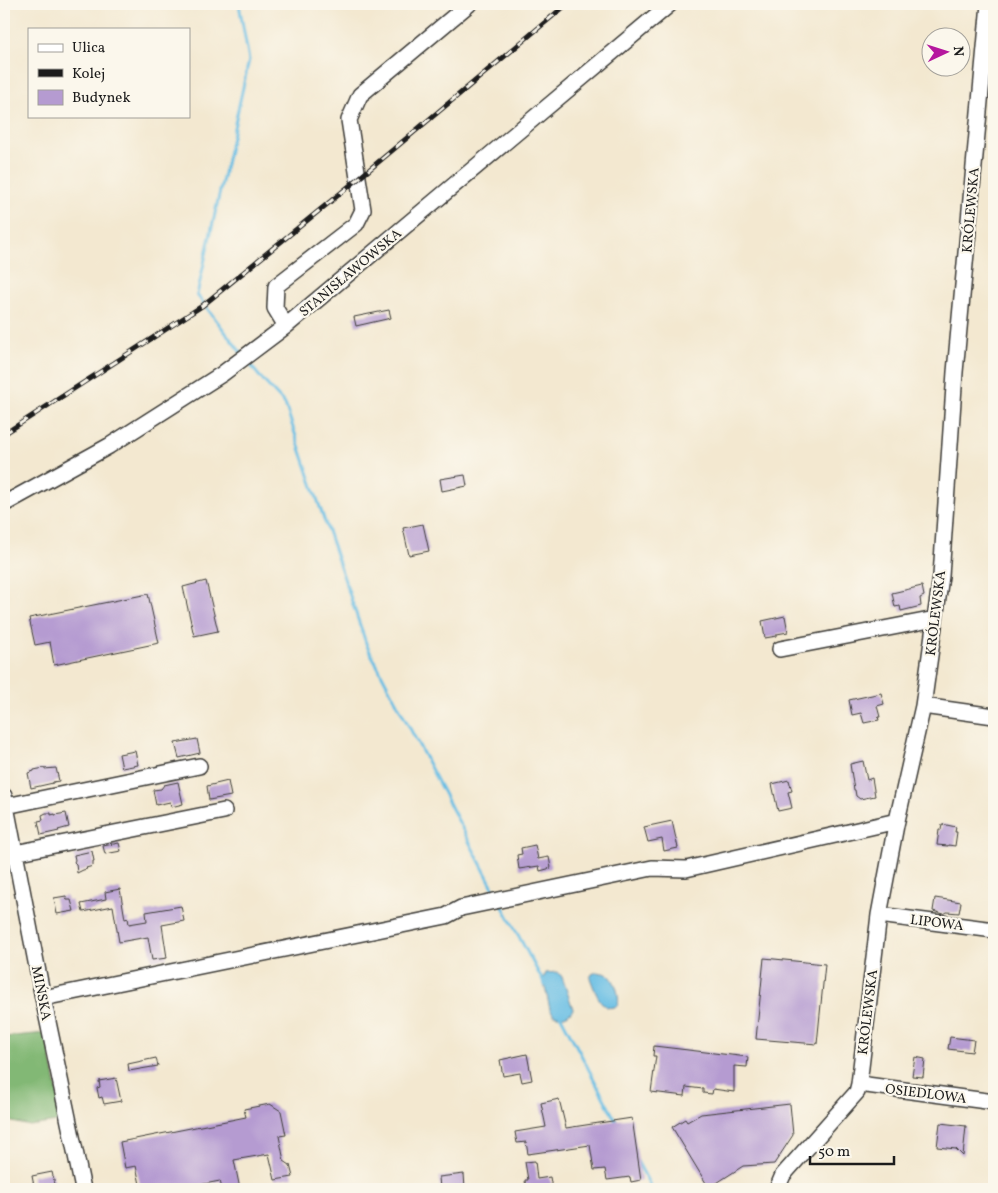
<svg xmlns="http://www.w3.org/2000/svg" width="998" height="1193" viewBox="0 0 998 1193" font-family="Vollkorn,serif">
<rect width="100%" height="100%" fill="#fbf7ec"/>
<filter id="ink" filterUnits="userSpaceOnUse"><feTurbulence type="fractalNoise" baseFrequency=".02" numOctaves="2"/><feDisplacementMap in="SourceGraphic" scale="10" xChannelSelector="R" yChannelSelector="G"/><feConvolveMatrix kernelMatrix="1 2 1 2 8 2 1 2 1" color-interpolation-filters="sRGB"/></filter>
<filter id="wash" filterUnits="userSpaceOnUse"><feTurbulence type="fractalNoise" baseFrequency=".0096" numOctaves="4" result="noise"/><feDisplacementMap in="SourceGraphic" scale="20" xChannelSelector="R" yChannelSelector="G"/><feGaussianBlur stdDeviation="1.12" result="paint"/><feColorMatrix in="noise" values="0 0 0 0 0 0 0 0 0 0 0 0 0 0 0 0 0 1.4 0 .05"/><feComposite in="paint" operator="in"/></filter>
<g filter="url(#wash)">
<rect width="100%" height="100%" fill="#f3e8d0"/>
<path fill="#82b875" stroke="#4f6a48" d="M 46,1033 L 63,1121 L 30,1126 L 4,1120 L 4,1037 Z"/>
<path fill="#67bee4" stroke="#426d80" d="M 558,972 L 562,977 L 573,1009 C 569,1016 562,1018 554,1015 L 550,1009 L 543,979 L 546,973 Z
M 597,972 C 602,973 606,973 610,976 C 616,983 620,996 618,1005 C 602,1016 595,990 590,978 L 592,974 Z"/>
<g fill="none" stroke-linecap="round" stroke-linejoin="round">
<path stroke="#67bee4" stroke-width="3" d="M 239,4 L 249,60 L 197,295 L 242,354
M 247,361 L 260,377 L 285,404 L 367,646 L 497,895
M 502,905 L 545,985
M 559,1013 L 617,1123
M 637,1161 L 652,1189"/>
</g>
<g id="blocks">
<path fill="#b59bd1" d="M 389,310 L 391,318 L 356,326 L 354,317 Z
M 465,475 L 467,486 L 442,491 L 440,479 Z
M 423,524 L 429,551 L 409,555 L 403,528 Z
M 206,581 L 218,631 L 194,636 L 183,587 Z
M 922,586 L 924,596 L 920,598 L 921,606 L 901,611 L 900,606 L 895,607 L 892,593 Z
M 148,594 L 159,643 L 54,665 L 50,642 L 35,645 L 29,618 Z
M 785,616 L 788,632 L 777,634 L 777,636 L 765,638 L 762,621 Z
M 881,693 L 884,704 L 877,706 L 880,717 L 878,717 L 879,720 L 864,723 L 861,713 L 852,715 L 849,700 Z
M 197,739 L 200,753 L 179,758 L 175,743 Z
M 135,751 L 138,765 L 122,768 L 119,754 Z
M 863,761 L 867,780 L 872,778 L 875,796 L 860,799 L 856,796 L 855,790 L 854,790 L 850,764 Z
M 44,768 L 44,769 L 56,768 L 59,781 L 53,782 L 53,783 L 31,788 L 28,773 L 34,771 L 34,770 Z
M 789,780 L 792,791 L 788,792 L 792,808 L 778,811 L 772,784 Z
M 228,781 L 231,796 L 209,800 L 207,786 Z
M 178,782 L 183,804 L 171,807 L 170,802 L 156,805 L 153,790 L 161,789 L 164,785 Z
M 46,813 L 51,813 L 51,815 L 55,814 L 55,815 L 66,813 L 69,827 L 58,830 L 59,831 L 41,835 L 38,821 L 43,820 L 42,815 Z
M 672,821 L 678,848 L 664,851 L 662,839 L 648,842 L 644,827 Z
M 942,824 L 956,827 L 955,832 L 957,832 L 955,846 L 948,845 L 948,846 L 937,845 L 939,830 L 941,830 Z
M 119,843 L 121,851 L 105,854 L 103,846 Z
M 535,845 L 538,859 L 549,857 L 551,868 L 540,871 L 539,866 L 519,869 L 517,855 L 522,854 L 521,848 Z
M 92,851 L 94,861 L 93,861 L 93,866 L 86,868 L 87,869 L 83,870 L 77,873 L 76,864 L 74,862 L 75,860 L 74,855 Z
M 120,889 L 125,919 L 128,918 L 129,924 L 147,921 L 146,912 L 181,906 L 184,921 L 162,925 L 167,958 L 152,960 L 148,937 L 119,942 L 113,906 L 83,912 L 81,904 L 106,899 L 105,892 Z
M 66,896 L 67,900 L 71,900 L 74,911 L 57,914 L 54,898 Z
M 935,898 L 961,902 L 959,913 L 947,912 L 944,914 L 933,911 Z
M 764,958 L 825,964 L 817,1044 L 756,1039 Z
M 950,1037 L 974,1040 L 972,1052 L 948,1049 Z
M 654,1046 L 748,1057 L 747,1067 L 734,1066 L 734,1092 L 713,1089 L 712,1094 L 703,1093 L 703,1089 L 686,1087 L 685,1096 L 651,1092 L 656,1056 L 653,1056 Z
M 527,1054 L 532,1080 L 522,1082 L 520,1073 L 503,1076 L 500,1060 Z
M 915,1057 L 925,1059 L 923,1077 L 912,1076 Z
M 156,1058 L 158,1066 L 129,1071 L 128,1064 Z
M 116,1078 L 121,1101 L 104,1104 L 102,1097 L 99,1098 L 97,1088 L 100,1087 L 99,1081 Z
M 559,1099 L 566,1128 L 632,1118 L 641,1180 L 631,1182 L 630,1177 L 607,1180 L 605,1169 L 594,1170 L 590,1145 L 528,1154 L 526,1142 L 517,1143 L 515,1132 L 546,1127 L 541,1103 Z
M 270,1104 L 281,1111 L 286,1135 L 279,1136 L 284,1161 L 290,1165 L 293,1177 L 275,1180 L 269,1154 L 234,1160 L 240,1189 L 222,1189 L 220,1181 L 178,1189 L 141,1189 L 136,1166 L 125,1168 L 120,1142 L 246,1117 L 244,1109 Z
M 790,1104 L 793,1135 L 774,1164 L 743,1166 L 709,1188 L 672,1127 L 685,1119 L 687,1122 L 701,1114 Z
M 940,1123 L 966,1126 L 963,1156 L 956,1149 L 937,1147 Z
M 535,1161 L 537,1179 L 550,1177 L 552,1189 L 526,1189 L 525,1180 L 528,1180 L 525,1162 Z
M 52,1172 L 56,1189 L 38,1189 L 37,1186 L 34,1186 L 32,1176 Z
M 464,1174 L 465,1189 L 440,1189 L 439,1177 Z"/>
</g>
</g>
<g filter="url(#ink)">
<use href="#blocks" fill-opacity="0" stroke="#3c3b37" stroke-width="1"/>
<g fill="none" stroke-linecap="round" stroke-linejoin="round">
<defs>
<path id="minor" d="M 286,326 L 275,308 L 276,286 L 356,224 L 363,210 L 349,120 L 360,95 L 469,4
M 4,504 L 109,446 L 222,374 L 286,326 L 670,4
M 780,649 L 935,619
M 923,706 L 994,716
M 4,796 L 43,998 L 83,1189
M 6,806 L 199,766
M 15,853 L 224,811
M 879,915 L 994,930
M 43,998 L 446,916 L 461,908 L 652,868 L 686,869 L 897,821
M 859,1084 L 994,1102
M 777,1189 L 783,1175 L 857,1092 L 859,1084 L 879,915 L 896,825 L 923,706 L 941,576 L 955,372 L 989,4"/>
</defs>
<use href="#minor" stroke="#3c3b37" stroke-width="18"/>
<use href="#minor" stroke="#fff" stroke-width="15"/>
<defs>
<path id="rail" d="M 4,434 L 202,306 L 358,179 L 567,4"/>
</defs>
<use href="#rail" stroke="#1c1c1c" stroke-width="5"/>
<use href="#rail" stroke="#fbf7ec" stroke-width="3" stroke-dasharray="9" stroke-linecap="butt"/>
</g>
</g>
<g text-anchor="middle" stroke-width="4.5" stroke-linejoin="round" paint-order="stroke">
<g font-size="14" fill="#1c1c1c" stroke="#fbf7ec">
<text transform="translate(970 210) rotate(-85)" y="5">KRÓLEWSKA</text>
<text transform="translate(350 272) rotate(-40)" y="5">STANISŁAWOWSKA</text>
<text transform="translate(935 613) rotate(-83)" y="5">KRÓLEWSKA</text>
<text transform="translate(937 922) rotate(7)" y="5">LIPOWA</text>
<text transform="translate(42 993) rotate(79)" y="5">MIŃSKA</text>
<text transform="translate(867 1012) rotate(-83)" y="5">KRÓLEWSKA</text>
<text transform="translate(926 1093) rotate(7)" y="5">OSIEDLOWA</text>
</g>
</g>
<rect width="998" height="1193" fill="none" stroke="#fbf7ec" stroke-width="20"/>
<rect x="28" y="28" width="162" height="90" fill="#fbf7ec" stroke="#a29f99"/>
<rect x="38" y="44" width="25" height="8" fill="#ffffff" stroke="#a29f99"/>
<text x="72" y="52" font-size="15" fill="#1c1c1c">Ulica</text>
<rect x="38" y="69" width="25" height="8" fill="#1c1c1c" stroke="#a29f99"/>
<text x="72" y="78" font-size="15" fill="#1c1c1c">Kolej</text>
<rect x="38" y="90" width="25" height="15" fill="#b59bd1" stroke="#a29f99"/>
<text x="72" y="102" font-size="15" fill="#1c1c1c">Budynek</text>
<g transform="translate(946 52) rotate(86)"><circle r="24" fill="#fbf7ec" stroke="#a29f99"/>
<path d="M0-4L9 19L0 12L-9 19Z" fill="#b5179e"/>
<text y="-8" font-size="14" font-weight="bold" text-anchor="middle" fill="#1c1c1c">N</text>
</g>
<path d="M810 1156v8h84v-8" fill="none" stroke="#1c1c1c" stroke-width="2.5"/>
<text x="818" y="1156" font-size="15" fill="#1c1c1c" stroke="#fbf7ec" stroke-width="4" paint-order="stroke">50 m</text>
</svg>
